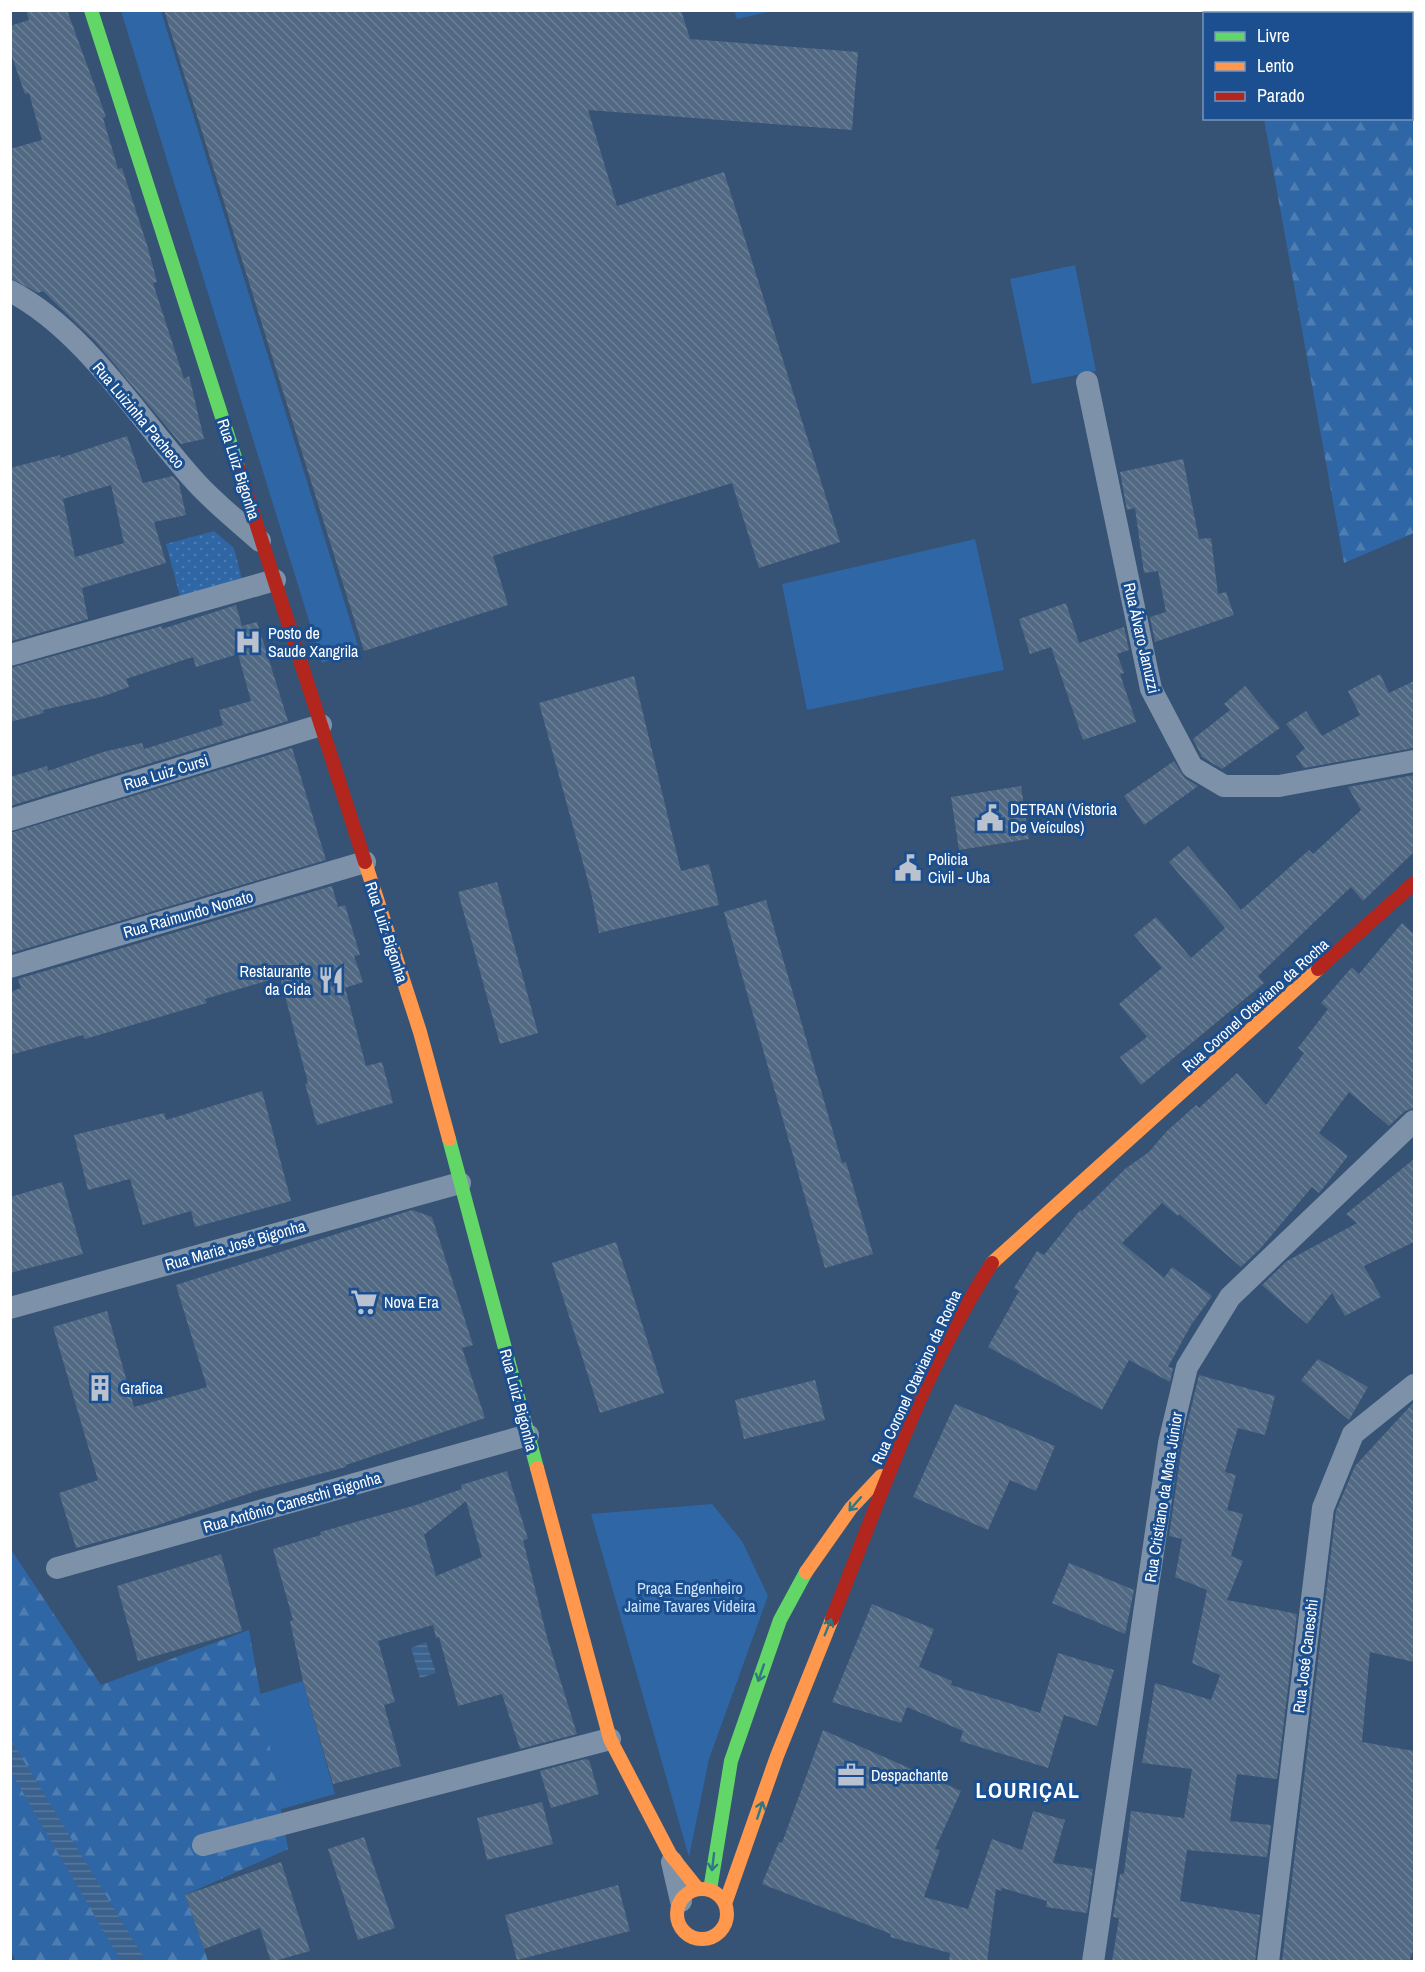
<svg xmlns="http://www.w3.org/2000/svg" width="1425" height="1972" viewBox="0 0 1425 1972" font-family="'Archivo Narrow',sans-serif">
<defs>
<pattern id="forest-firs" width="22" height="20" patternUnits="userSpaceOnUse" patternTransform="scale(1.5)"><rect width="22" height="20" fill="#2f66a5"/><path d="M5 1l3.5 6h-7zM16 11l3.5 6h-7z" fill="#4e7db2"/></pattern>
<pattern id="garden-dots" width="8" height="8" patternUnits="userSpaceOnUse" patternTransform="scale(1.5)"><rect width="8" height="8" fill="#2f66a5"/><path d="M2 2h.1M6 6h.1" fill="none" stroke="#4e7db2" stroke-width="1.8" stroke-linecap="round"/></pattern>
<pattern id="water-rules" width="6" height="5" patternUnits="userSpaceOnUse" patternTransform="scale(1.5)"><rect width="6" height="5" fill="#3b618d"/><path d="M0 2.5h6" fill="none" stroke="#58799e"/></pattern>
<pattern id="building-back-hatch" width="6" height="6" patternUnits="userSpaceOnUse" patternTransform="scale(1.5)"><rect width="6" height="6" fill="#526984"/><path d="M-1 5l2 2M0 0l6 6M5-1l2 2" fill="none" stroke="#6c8096"/></pattern>
</defs>
<rect width="100%" height="100%" fill="#365274"/>
<path fill="#2f66a5" d="M 121,11 L 161,11 L 359,649 L 322,663 Z
M 1075,265 L 1096,371 L 1032,384 L 1010,279 Z
M 975,539 L 1004,670 L 807,710 L 782,584 Z
M 712,1504 L 742,1541 L 768,1596 L 709,1759 L 689,1857 L 591,1514 Z
M 303,1681 L 335,1794 L 275,1811 L 243,1699 Z"/>
<path fill="url(#forest-firs)" d="M 734,10 L 772,10 L 772,11 L 737,19 Z
M 1243,11 L 1414,11 L 1414,533 L 1344,563 L 1264,119 L 1412,118 L 1412,14 L 1243,14 Z
M 10,1548 L 101,1685 L 249,1630 L 288,1849 L 185,1895 L 208,1961 L 15,1961 L 10,1949 Z"/>
<path fill="url(#garden-dots)" d="M 214,531 L 234,548 L 243,583 L 181,600 L 166,544 Z"/>
<path fill="url(#water-rules)" d="M 426,1642 L 436,1673 L 420,1678 L 411,1648 Z
M 11,1740 L 146,1961 L 121,1961 L 11,1772 Z"/>
<path fill="url(#building-back-hatch)" fill-rule="evenodd" d="M 26,10 L 67,10 L 106,117 L 103,118 L 118,169 L 122,168 L 148,248 L 157,282 L 153,283 L 184,379 L 189,376 L 204,439 L 181,444 L 96,342 L 43,291 L 38,293 L 10,278 L 10,149 L 42,140 L 29,93 L 25,94 L 10,51 L 10,26 L 29,20 Z
M 164,10 L 681,10 L 690,39 L 858,52 L 852,130 L 588,110 L 617,206 L 724,172 L 840,542 L 759,568 L 732,483 L 493,556 L 508,605 L 364,651 Z
M 127,436 L 143,483 L 173,476 L 179,483 L 186,515 L 154,522 L 166,563 L 82,588 L 88,619 L 12,641 L 10,468 L 60,455 L 60,458 ZM 111,485 L 124,543 L 75,557 L 63,499 Z
M 1183,459 L 1199,539 L 1211,538 L 1218,594 L 1226,592 L 1234,615 L 1155,642 L 1150,617 L 1166,612 L 1158,571 L 1144,573 L 1135,508 L 1127,510 L 1120,472 Z
M 1066,603 L 1079,643 L 1124,627 L 1129,650 L 1117,654 L 1124,673 L 1120,674 L 1136,722 L 1083,740 L 1051,647 L 1030,654 L 1019,619 Z
M 236,605 L 242,626 L 257,622 L 288,721 L 10,806 L 10,777 L 47,766 L 48,771 L 103,752 L 142,743 L 144,749 L 223,725 L 219,710 L 251,701 L 238,654 L 196,667 L 193,657 L 126,679 L 129,687 L 101,697 L 43,710 L 44,713 L 10,722 L 10,668 L 162,626 L 162,629 Z
M 1380,674 L 1389,693 L 1414,681 L 1414,748 L 1304,768 L 1296,756 L 1305,748 L 1286,724 L 1306,711 L 1322,736 L 1360,715 L 1348,691 Z
M 634,676 L 681,871 L 709,864 L 719,905 L 599,933 L 591,892 L 539,703 Z
M 1245,686 L 1280,728 L 1222,769 L 1202,757 L 1193,739 L 1230,710 L 1224,704 Z
M 292,748 L 326,860 L 11,953 L 10,833 Z
M 1174,761 L 1185,778 L 1198,786 L 1144,825 L 1124,796 Z
M 1414,775 L 1414,852 L 1363,901 L 1351,887 L 1258,976 L 1264,983 L 1141,1085 L 1120,1057 L 1147,1037 L 1119,1004 L 1162,968 L 1134,935 L 1156,917 L 1191,958 L 1225,928 L 1169,862 L 1188,846 L 1241,910 L 1309,850 L 1313,854 L 1361,810 L 1348,787 Z
M 1021,786 L 1029,839 L 959,850 L 951,797 Z
M 497,882 L 538,1033 L 500,1044 L 458,892 Z
M 332,886 L 338,907 L 345,905 L 360,955 L 354,956 L 363,982 L 345,988 L 366,1066 L 382,1062 L 393,1103 L 317,1125 L 305,1084 L 308,1083 L 280,977 L 205,999 L 207,1003 L 85,1039 L 83,1035 L 10,1055 L 10,992 L 21,988 L 18,979 Z
M 766,900 L 842,1163 L 846,1162 L 873,1254 L 825,1268 L 724,912 Z
M 1402,923 L 1414,934 L 1414,1108 L 1405,1111 L 1389,1126 L 1349,1092 L 1319,1133 L 1348,1156 L 1319,1193 L 1312,1187 L 1260,1249 L 1241,1267 L 1179,1214 L 1178,1216 L 1162,1203 L 1122,1243 L 1164,1278 L 1172,1267 L 1212,1296 L 1191,1325 L 1168,1367 L 1173,1368 L 1170,1382 L 1129,1360 L 1102,1410 L 988,1347 L 1019,1291 L 1014,1288 L 1037,1251 L 1044,1255 L 1080,1210 L 1082,1211 L 1125,1169 L 1149,1152 L 1166,1132 L 1196,1105 L 1199,1108 L 1237,1073 L 1266,1105 L 1304,1053 L 1298,1048 L 1328,1009 L 1321,1003 L 1352,967 L 1359,974 Z
M 262,1091 L 291,1201 L 195,1227 L 191,1211 L 143,1225 L 130,1179 L 88,1190 L 74,1135 L 164,1113 L 166,1120 Z
M 1414,1159 L 1414,1242 L 1364,1266 L 1381,1297 L 1345,1316 L 1332,1293 L 1307,1324 L 1262,1285 L 1287,1261 L 1357,1223 L 1346,1214 Z
M 62,1182 L 83,1254 L 10,1273 L 10,1197 Z
M 412,1210 L 432,1217 L 473,1345 L 462,1348 L 485,1418 L 346,1465 L 346,1467 L 259,1490 L 155,1526 L 76,1548 L 59,1493 L 98,1480 L 53,1327 L 107,1311 L 134,1407 L 207,1387 L 176,1285 Z
M 616,1242 L 664,1393 L 600,1413 L 552,1263 Z
M 1318,1359 L 1368,1387 L 1349,1420 L 1301,1380 Z
M 1199,1375 L 1275,1396 L 1265,1435 L 1238,1428 L 1225,1472 L 1236,1475 L 1227,1510 L 1243,1514 L 1231,1556 L 1243,1561 L 1227,1600 L 1297,1614 L 1277,1779 L 1237,1774 L 1230,1821 L 1271,1825 L 1267,1857 L 1187,1850 L 1180,1901 L 1260,1915 L 1255,1962 L 1112,1962 L 1119,1918 L 1113,1917 L 1120,1874 L 1124,1874 L 1131,1811 L 1184,1818 L 1192,1769 L 1142,1763 L 1155,1683 L 1211,1700 L 1220,1675 L 1192,1663 L 1207,1590 L 1175,1577 L 1182,1539 L 1169,1536 L 1182,1446 Z
M 815,1380 L 825,1420 L 744,1439 L 735,1400 Z
M 1414,1402 L 1414,1662 L 1370,1652 L 1362,1742 L 1414,1751 L 1414,1948 L 1409,1962 L 1282,1962 L 1336,1511 L 1355,1466 Z
M 955,1404 L 1055,1446 L 1036,1491 L 1010,1480 L 988,1530 L 913,1497 Z
M 507,1471 L 528,1539 L 523,1540 L 547,1637 L 577,1734 L 520,1749 L 502,1694 L 458,1706 L 439,1637 L 436,1638 L 433,1625 L 378,1641 L 395,1702 L 384,1705 L 401,1766 L 333,1784 L 303,1681 L 290,1621 L 293,1620 L 273,1549 L 321,1535 L 320,1532 L 416,1505 L 462,1489 L 461,1485 ZM 466,1501 L 482,1557 L 436,1576 L 424,1535 Z
M 221,1554 L 242,1631 L 138,1661 L 117,1586 Z
M 1069,1563 L 1134,1590 L 1125,1634 L 1052,1603 Z
M 872,1604 L 934,1629 L 919,1667 L 952,1681 L 951,1685 L 1040,1713 L 1058,1653 L 1114,1670 L 1097,1726 L 1064,1715 L 1048,1768 L 960,1741 L 963,1731 L 907,1707 L 901,1723 L 832,1702 Z
M 823,1730 L 961,1791 L 935,1849 L 940,1850 L 924,1897 L 968,1909 L 992,1839 L 1022,1850 L 1033,1811 L 1065,1820 L 1053,1863 L 1093,1869 L 1087,1913 L 1046,1907 L 1047,1901 L 1002,1888 L 1001,1891 L 996,1889 L 987,1962 L 949,1962 L 950,1953 L 890,1937 L 891,1934 L 762,1884 L 779,1842 L 782,1843 Z
M 585,1759 L 589,1760 L 599,1794 L 551,1808 L 540,1771 Z
M 542,1802 L 553,1844 L 487,1860 L 477,1818 Z
M 364,1837 L 395,1928 L 358,1940 L 328,1849 Z
M 281,1862 L 310,1951 L 271,1962 L 260,1928 L 204,1949 L 185,1895 Z
M 618,1885 L 630,1931 L 517,1960 L 505,1915 Z"/>
<g fill="none" stroke-linecap="round" stroke-linejoin="round">
<path stroke="#7d92a8" stroke-width="22" d="M 10,291 C 85,330 138,418 193,479 C 213,502 238,521 260,541
M 1087,382 L 1151,689 L 1192,767 L 1224,786 L 1279,786 L 1414,761
M 10,655 L 275,580
M 10,820 L 321,725
M 10,967 L 365,862
M 10,1308 L 460,1183
M 57,1568 L 528,1435
M 203,1845 L 610,1739
M 672,1862 L 681,1901
M 1093,1962 L 1169,1443 L 1187,1367 L 1230,1297 L 1414,1121
M 1268,1962 L 1323,1508 L 1353,1434 L 1414,1385"/>
<path stroke="#63d668" stroke-width="14" d="M 91,10 L 238,467
M 449,1139 L 537,1468
M 710,1890 L 731,1761 L 780,1620 L 806,1572"/>
<path stroke="#ff974d" stroke-width="14" d="M 365,862 L 420,1032 L 449,1139
M 992,1263 L 1318,969
M 537,1468 L 610,1739 L 670,1854 L 698,1889
M 806,1572 L 851,1508 L 881,1476
M677 1914a25 25 0 1 1 50 0a25 25 0 1 1-50 0Z
M 725,1904 L 777,1756 L 832,1619"/>
<path stroke="#b3261e" stroke-width="14" d="M 238,467 L 365,862
M 1318,969 L 1414,883
M 832,1619 C 880,1499 922,1372 992,1263"/>
</g>
<defs><path id="oneway-shaft" d="M-6 0H5M1.5-3L5.5 0L1.5 3" fill="none" stroke-width="1.6" stroke-linecap="round" stroke-linejoin="round" transform="scale(1.5)"/></defs>
<g stroke="#317883">
<use href="#oneway-shaft" transform="translate(855 1504) rotate(131)"/>
<use href="#oneway-shaft" transform="translate(828 1627) rotate(-68)"/>
<use href="#oneway-shaft" transform="translate(761 1673) rotate(109)"/>
<use href="#oneway-shaft" transform="translate(760 1810) rotate(-72)"/>
<use href="#oneway-shaft" transform="translate(713 1862) rotate(97)"/>
</g>
<defs>
<symbol id="hospital-bare" viewBox="-9 -9 18 18"><path d="M-5-5h3v3.5h4V-5h3V5h-3V1.5h-4V5h-3Z" fill="#b9c2ce" stroke="#1b4f8f" stroke-width="2.5" paint-order="stroke"/></symbol>
<symbol id="civic-bare" viewBox="-9 -9 18 18"><path d="M-.6-6.5H3V-4.5H.6V-3L4-1V1h2V6H-6V1h2V-1L-.6-3ZM-1.2 2.5V6h2.4V2.5Z" fill="#b9c2ce" stroke="#1b4f8f" stroke-width="2.5" paint-order="stroke"/></symbol>
<symbol id="restaurant-bare" viewBox="-9 -9 18 18"><path d="M-5-6h1v4h1v-4h1v4h1v-4h1v5L-1.5 .5V6h-2V.5L-5-1ZM5-6V6H3V1.5H1.5Q1.5-4 5-6Z" fill="#b9c2ce" stroke="#1b4f8f" stroke-width="2.5" paint-order="stroke"/></symbol>
<symbol id="supermarket-bare" viewBox="-9 -9 18 18"><path d="M-6-5.5h2.5l.6 2H6L4.5 2H-2.5L-4.4-4H-6ZM-1.5 3.2a1.3 1.3 0 1 0 .1 0ZM3 3.2a1.3 1.3 0 1 0 .1 0Z" fill="#b9c2ce" stroke="#1b4f8f" stroke-width="2.5" paint-order="stroke"/></symbol>
<symbol id="building-bare" viewBox="-9 -9 18 18"><path d="M-4-6H4V6H1V3H-1V6H-4ZM-2.5-4.3h1.7v1.8h-1.7ZM.8-4.3h1.7v1.8H.8ZM-2.5-1h1.7V.8h-1.7ZM.8-1h1.7V.8H.8Z" fill="#b9c2ce" stroke="#1b4f8f" stroke-width="2.5" paint-order="stroke"/></symbol>
<symbol id="office-bare" viewBox="-9 -9 18 18"><path d="M-6-3h4V-5.5h4V-3h4V5H-6ZM-1-4.5V-3h2v-1.5ZM-6 0V1H6V0Z" fill="#b9c2ce" stroke="#1b4f8f" stroke-width="2.5" paint-order="stroke"/></symbol>
</defs>
<g fill-rule="evenodd">
<use href="#hospital-bare" x="229" y="623" width="38" height="38"/>
<use href="#civic-bare" x="971" y="799" width="38" height="38"/>
<use href="#civic-bare" x="889" y="849" width="38" height="38"/>
<use href="#restaurant-bare" x="312" y="961" width="38" height="38"/>
<use href="#supermarket-bare" x="345" y="1283" width="38" height="38"/>
<use href="#building-bare" x="81" y="1369" width="38" height="38"/>
<use href="#office-bare" x="832" y="1756" width="38" height="38"/>
</g>
<g text-anchor="middle" stroke-width="6" stroke-linejoin="round" paint-order="stroke">
<g font-size="16" fill="#fff" stroke="#1b4f8f">
<text transform="translate(139 415) rotate(50)" y="6">Rua Luizinha Pacheco</text>
<text transform="translate(239 469) rotate(72)" y="6">Rua Luiz Bigonha</text>
<text transform="translate(1142 638) rotate(77)" y="6">Rua Álvaro Januzzi</text>
<text transform="translate(166 772) rotate(-17)" y="6">Rua Luiz Cursi</text>
<text transform="translate(188 914) rotate(-16)" y="6">Rua Raimundo Nonato</text>
<text transform="translate(387 932) rotate(72)" y="6">Rua Luiz Bigonha</text>
<text transform="translate(1255 1005) rotate(-42)" y="6">Rua Coronel Otaviano da Rocha</text>
<text transform="translate(235 1245) rotate(-16)" y="6">Rua Maria José Bigonha</text>
<text transform="translate(916 1377) rotate(-65)" y="6">Rua Coronel Otaviano da Rocha</text>
<text transform="translate(519 1400) rotate(75)" y="6">Rua Luiz Bigonha</text>
<text transform="translate(1163 1497) rotate(-81)" y="6">Rua Cristiano da Mota Júnior</text>
<text transform="translate(292 1502) rotate(-16)" y="6">Rua Antônio Caneschi Bigonha</text>
<text transform="translate(1305 1656) rotate(-83)" y="6">Rua José Caneschi</text>
</g>
<g font-size="16" fill="#fff" stroke="#1b4f8f" text-anchor="start">
<text x="268" y="639">Posto de<tspan x="268" dy="18">Saude Xangrila</tspan></text>
<text x="1010" y="815">DETRAN (Vistoria<tspan x="1010" dy="18">De Veículos)</tspan></text>
<text x="928" y="865">Policia<tspan x="928" dy="18">Civil - Uba</tspan></text>
<text x="311" y="977" text-anchor="end">Restaurante<tspan x="311" dy="18">da Cida</tspan></text>
<text x="384" y="1308">Nova Era</text>
<text x="120" y="1394">Grafica</text>
<text x="871" y="1781">Despachante</text>
</g>
<g font-size="16" fill="#cfe3fa" stroke="#1b4f8f">
<text x="690" y="1594">Praça Engenheiro<tspan x="690" dy="18">Jaime Tavares Videira</tspan></text>
</g>
<g font-size="22" font-weight="bold" letter-spacing="1.5" fill="#fff" stroke="#1b4f8f">
<text x="1028" y="1798">LOURIÇAL</text>
</g>
</g>
<rect width="1425" height="1972" fill="none" stroke="#ffffff" stroke-width="24"/>
<rect x="1203" y="12" width="210" height="108" fill="#1b4f8f" stroke="#7695bc" stroke-width="1.5"/>
<rect x="1215" y="32" width="30" height="9" fill="#63d668" stroke="#7695bc" stroke-width="1.5"/>
<text x="1257" y="42" font-size="18" fill="#ffffff">Livre</text>
<rect x="1215" y="62" width="30" height="9" fill="#ff974d" stroke="#7695bc" stroke-width="1.5"/>
<text x="1257" y="72" font-size="18" fill="#ffffff">Lento</text>
<rect x="1215" y="92" width="30" height="9" fill="#b3261e" stroke="#7695bc" stroke-width="1.5"/>
<text x="1257" y="102" font-size="18" fill="#ffffff">Parado</text>
</svg>
